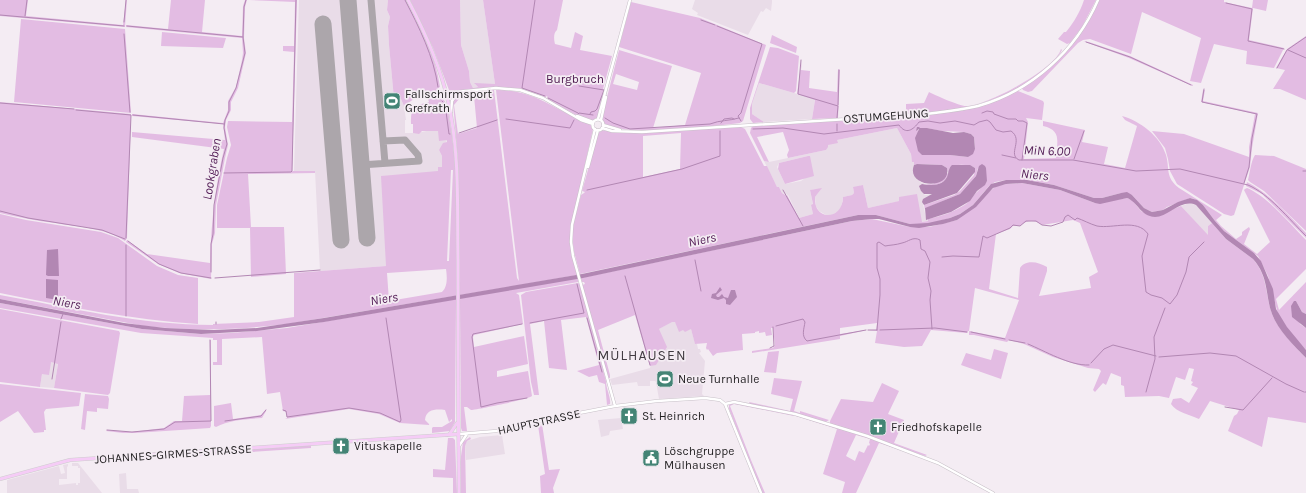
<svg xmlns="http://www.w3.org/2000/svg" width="1306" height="493" viewBox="0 0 1306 493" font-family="Karla,sans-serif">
<rect width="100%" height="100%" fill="#f4ecf3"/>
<path fill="#e9dce8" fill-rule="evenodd" d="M 299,0 L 388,0 L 387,10 L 390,17 L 388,26 L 389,45 L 394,99 L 401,99 L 404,106 L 406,120 L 405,120 L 405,133 L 417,133 L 431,130 L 438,131 L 447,140 L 447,141 L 439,150 L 442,156 L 442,167 L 386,262 L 386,266 L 320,271 L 315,171 L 294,171 Z
M 460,0 L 483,0 L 495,84 L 475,84 L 478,87 L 473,88 L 470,82 L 469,71 L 461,45 Z
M 695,0 L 772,0 L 772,2 L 771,11 L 766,8 L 763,12 L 761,11 L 748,35 L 697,15 L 698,13 L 692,9 Z
M 759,83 L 815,99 L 812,119 L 764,122 L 752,114 L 752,104 Z
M 897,128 L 911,154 L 912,161 L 914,161 L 914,167 L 920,182 L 926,184 L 922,184 L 921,191 L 925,195 L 932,194 L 923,204 L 926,218 L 928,221 L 921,222 L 899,197 L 900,201 L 868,208 L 863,185 L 853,188 L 854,193 L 852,195 L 843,197 L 841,209 L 832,215 L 826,215 L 819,211 L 816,206 L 815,197 L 821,189 L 810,190 L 813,205 L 811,205 L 813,214 L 799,218 L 788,195 L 782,193 L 779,187 L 777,187 L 764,161 L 769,162 L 826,150 L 828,145 L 837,140 ZM 808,156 L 810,156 L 805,178 L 801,181 L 785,184 L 777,167 L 779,163 Z
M 1190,203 L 1194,203 L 1200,209 L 1212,223 L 1208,226 L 1208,236 L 1181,206 Z
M 672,321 L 675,322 L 683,330 L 691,329 L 695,343 L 697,344 L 698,349 L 700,349 L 701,352 L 699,353 L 705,361 L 702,394 L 704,396 L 659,399 L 656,382 L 655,381 L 650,381 L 650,386 L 638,386 L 637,382 L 612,385 L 610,379 L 650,368 L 659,329 Z
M 51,362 L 58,363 L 54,388 L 40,387 L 42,374 Z
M 621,418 L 623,429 L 610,431 L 609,435 L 601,437 L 598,420 Z
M 502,435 L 505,454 L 466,460 L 465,445 L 467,441 L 480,437 Z
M 72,463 L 78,463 L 102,493 L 7,493 L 7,480 L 59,466 L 61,474 L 65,473 L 63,465 L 68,464 L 68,466 L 67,467 L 67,479 L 59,479 L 59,485 L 76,483 L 76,485 L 78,485 L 78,483 L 80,483 L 80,468 L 78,468 L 78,466 L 72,466 Z
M 126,473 L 127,489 L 138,489 L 139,493 L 120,493 L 119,474 Z"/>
<path fill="#e3bce3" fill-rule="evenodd" d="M 0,0 L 28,0 L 26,16 L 123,25 L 126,0 L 127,0 L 125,27 L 0,16 Z
M 171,0 L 205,0 L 202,32 L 242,36 L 243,6 L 245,0 L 247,0 L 245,7 L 244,38 L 246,53 L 238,88 L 231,102 L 231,110 L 226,120 L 225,127 L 228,145 L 225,158 L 216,205 L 215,233 L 212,244 L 211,279 L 179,273 L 158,264 L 126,242 L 127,240 L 147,254 L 210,263 C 211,225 215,187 224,149 L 132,137 L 132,132 L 225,140 L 223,124 L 132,116 L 132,114 L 223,123 L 228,110 L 228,101 L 236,87 L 242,60 L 243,53 L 242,38 L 126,27 L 126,25 L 168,29 Z
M 249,0 L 297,0 L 292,171 L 315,171 L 315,173 L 248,174 L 251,227 L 284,227 L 286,274 L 251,277 L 250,228 L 217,228 L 217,205 L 227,158 L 231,145 L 227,127 L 228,121 L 292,122 L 294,52 L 283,51 L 283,46 L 294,46 L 295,2 Z
M 388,0 L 407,0 C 421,27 436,57 440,87 L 438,88 L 438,92 L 428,96 L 425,91 L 404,106 L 401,99 L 394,99 L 389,45 L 388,26 L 390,17 L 387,10 Z
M 410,0 L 460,0 L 461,45 L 469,71 L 470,82 L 473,88 L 478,87 L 474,83 L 495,84 L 483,0 L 563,0 L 557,30 C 553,33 554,40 555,44 L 571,48 L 575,32 L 583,36 L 580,50 L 612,56 L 603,89 L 605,90 L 597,118 L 593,120 L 590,120 L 576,115 L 547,99 L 548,97 L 546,96 L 545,98 C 510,84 488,87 453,91 L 449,90 L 433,48 Z
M 1084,0 L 1096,0 L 1082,27 L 1070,43 L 1067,44 L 1058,39 L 1064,32 L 1066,32 C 1074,22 1080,12 1084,0 Z
M 1099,0 L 1224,0 L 1224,2 L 1252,8 L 1253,0 L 1268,0 L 1266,11 L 1253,8 L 1249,40 L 1284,48 L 1274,68 L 1246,64 L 1247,51 L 1214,44 L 1201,83 L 1190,81 L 1201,38 L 1142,12 L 1131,54 L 1090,39 L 1083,40 L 1078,43 L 1032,91 L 1028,92 L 1023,90 L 1022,88 C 1043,72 1064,57 1079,35 C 1087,24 1092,12 1099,0 Z
M 631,2 L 700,18 L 766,45 L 743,121 L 740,123 C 717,126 695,128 672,129 C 649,131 627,132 604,125 L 602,117 L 619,50 L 672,66 L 653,128 L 685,125 L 701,73 L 619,47 ZM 616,74 L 639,82 L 637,90 L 613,84 Z
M 21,19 L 125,29 L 131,113 L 14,102 Z
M 162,32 L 226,38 L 223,48 L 161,46 Z
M 772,35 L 797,47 L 796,53 L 770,43 Z
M 1306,36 L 1306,100 L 1280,89 L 1273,89 L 1285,70 L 1276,68 L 1287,49 Z
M 1083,41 L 1089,42 L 1130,56 L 1193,85 L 1193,86 L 1129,58 Z
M 770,47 L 778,48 L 799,56 L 796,91 L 794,93 L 759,83 L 752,104 L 752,114 L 764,122 L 753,123 L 750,119 L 750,108 Z
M 1061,49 L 1062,50 C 1059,57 1051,63 1046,68 C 1006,104 957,111 906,114 L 906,104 L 924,103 L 929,92 C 935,95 959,106 966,106 C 986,106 1056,69 1061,49 Z
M 802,59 L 801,70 L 810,71 L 809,88 L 837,92 L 838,69 L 840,70 L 838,118 L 812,119 L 815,100 L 797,94 Z
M 494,90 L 517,278 L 519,281 L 496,90 C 535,89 556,111 590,124 L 593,129 L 570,231 L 570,246 L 577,275 L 520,285 L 287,324 C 238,330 193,331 144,326 L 0,299 L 0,295 C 71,308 141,325 213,325 L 213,324 L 259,322 L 294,317 L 294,273 L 386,266 L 381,176 L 438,171 L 438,167 L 442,167 L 442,156 L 439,150 L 443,143 L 447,142 L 447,140 L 439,141 L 438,131 L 422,131 L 419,134 L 413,133 L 413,124 L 411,124 C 411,108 412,106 429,102 L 428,99 L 443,99 L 447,104 L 452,135 L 456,170 L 457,291 L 459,214 L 458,161 L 453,102 C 458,91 483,90 494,90 ZM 474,96 L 477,128 L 458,134 L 454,105 L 459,99 ZM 451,170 L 453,170 L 449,261 L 447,261 ZM 446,269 C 447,276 448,287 442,292 L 389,301 L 387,273 Z
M 1203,90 L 1205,90 L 1203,101 L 1258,113 L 1252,148 L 1250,167 L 1234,215 L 1231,216 L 1224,214 L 1177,184 L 1170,171 L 1168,159 L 1165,148 L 1152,131 L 1184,134 L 1249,157 L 1249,147 L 1255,114 L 1201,102 Z
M 1018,91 L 1043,101 L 1044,103 L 1042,120 L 1026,118 L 1028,122 L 1024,159 L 1056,158 C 1057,142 1062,130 1043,126 L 1043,121 L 1085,130 L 1082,142 L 1108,147 L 1104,164 L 1125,168 L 1137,126 L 1125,120 L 1122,116 C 1140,121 1160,136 1166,155 C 1170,169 1165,177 1179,188 L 1222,215 L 1216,220 L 1221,226 L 1236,239 L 1242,235 L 1242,232 L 1249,227 L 1250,229 L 1244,244 L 1257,254 L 1270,242 L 1244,190 L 1245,189 L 1247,188 C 1267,196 1290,224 1306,240 L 1306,269 L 1276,299 L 1279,310 L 1306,282 L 1306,314 L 1302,312 L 1296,301 L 1294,301 L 1300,324 L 1306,328 L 1306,350 L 1292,335 L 1278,314 L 1268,276 L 1258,256 L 1224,231 L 1215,221 L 1203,205 L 1194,199 L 1190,198 L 1167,207 L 1163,210 L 1152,212 L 1144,208 L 1132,195 L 1121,193 L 1102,198 L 1094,198 L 1054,185 L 1027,180 L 1006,180 L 995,182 L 989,186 L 973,205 L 960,214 L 950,218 L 928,224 L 910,224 L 876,215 L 858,215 L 580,274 L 574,252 L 572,236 L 574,222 L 581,195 L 584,193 L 585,192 L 582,191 L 598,134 L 600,130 L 627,133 L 642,133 L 741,127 L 745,129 L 764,166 L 767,166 L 777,187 L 779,187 L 782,193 L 787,196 L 787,195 L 799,218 L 813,214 L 811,205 L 813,204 L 810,190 L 822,188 L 815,197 C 815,199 815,204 816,206 C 821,221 843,217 843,197 L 852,195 L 854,193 L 853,187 L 863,185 L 868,208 L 899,201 L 899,197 L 917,194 L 922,222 L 928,221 L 928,219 C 942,216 954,212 966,204 C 971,200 974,194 979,190 C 982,186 985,185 987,181 L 978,168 L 976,176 L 960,194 L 926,208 L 925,210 L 924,205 L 954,195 L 960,191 L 974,175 L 975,168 C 969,164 956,164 950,167 C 949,170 949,174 947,177 C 943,185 933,186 925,184 L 933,184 L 948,173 L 947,168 L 942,165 L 917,164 L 914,165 L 914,162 L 912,162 L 911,154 L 897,128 L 837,140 L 838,143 L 828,145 L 828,147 L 826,150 L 788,158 L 787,155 L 789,150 L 783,132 L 757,137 L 769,162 L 764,161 L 750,133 L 751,128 L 753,126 L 960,111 L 990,103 ZM 927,128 L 942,131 L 964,132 L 971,134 L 974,137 L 975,149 L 968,157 L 950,155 L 922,155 L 918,129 ZM 681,133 L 680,169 L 643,177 L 643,136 Z
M 0,102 L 131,114 L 127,238 L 125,241 C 105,228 79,227 55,223 C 37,221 18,217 0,213 Z
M 1255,155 L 1274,156 L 1306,169 L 1306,231 L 1264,191 L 1250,182 L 1248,180 C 1250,172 1251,161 1255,155 Z
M 808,156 L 810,156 L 814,176 L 785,184 L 778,169 L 779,163 Z
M 1247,182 C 1270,194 1288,215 1306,233 L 1306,238 L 1262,194 L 1246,186 Z
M 1022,183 L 1060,190 L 1095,203 L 1127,198 L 1132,200 L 1141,211 L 1154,217 L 1181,206 L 1208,235 L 1208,226 L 1212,223 L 1226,239 L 1253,259 C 1268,276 1265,294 1272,314 C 1278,329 1295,347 1306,358 L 1306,423 L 1268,417 L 1262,447 L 1228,431 L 1234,416 L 1237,414 L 1239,410 L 1210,401 L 1199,419 C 1190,415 1176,412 1171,404 L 1173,399 L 1181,398 L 1189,403 L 1198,388 L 1191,385 L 1193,382 L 1191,381 L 1194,369 L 1189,368 L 1185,380 L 1176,377 L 1169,398 L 1159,396 L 1125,397 L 1124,386 L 1121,385 L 1121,377 L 1111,373 L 1106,385 L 1103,383 L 1095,392 L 1093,390 L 1101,371 L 1099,369 L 1088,368 L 1053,357 L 1024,344 L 1009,340 L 1007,342 L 974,335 L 969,335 L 969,331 L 968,331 L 967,333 L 931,330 L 922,346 L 904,347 L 875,343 L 877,331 L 867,330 L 840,336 L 840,339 L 752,353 L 752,351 L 773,348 L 775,345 L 773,328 L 771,328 L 772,335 L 766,336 L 765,332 L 759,333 L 759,331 L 755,332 L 755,333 L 742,334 L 743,350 L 717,353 L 713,356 L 708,349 L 707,350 L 706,348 L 707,343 L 695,344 L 691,329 L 685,332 L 683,330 L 679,332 L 675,322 L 672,322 L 659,329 L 667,347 L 656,365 L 650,366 L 635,315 L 598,330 L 610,375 L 610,378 L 608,378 L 582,285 L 585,284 L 584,282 L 582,282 L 581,278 L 852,221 L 872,219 L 910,227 L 929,227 L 957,220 L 996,186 L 1006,184 ZM 1073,220 L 1080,223 L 1098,272 L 1089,277 L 1091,288 L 1039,296 L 1047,271 L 1047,267 C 1039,262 1026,259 1020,268 L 1018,298 L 989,289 L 996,234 L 1010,229 L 1013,226 L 1020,226 C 1027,220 1034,219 1042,225 ZM 975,288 L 1019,300 L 1005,338 L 969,331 ZM 877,323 L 876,330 L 867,330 L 840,334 L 840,328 Z
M 0,214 L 26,220 L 101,232 L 118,238 L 157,266 L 178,275 L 198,278 L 198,324 C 131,320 66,306 0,293 Z
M 578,278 L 578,282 L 516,293 L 519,295 L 523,324 L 474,335 L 473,337 L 474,347 L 524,336 L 528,364 L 497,371 L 497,377 L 528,371 L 532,396 C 530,399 479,409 471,410 L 467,407 L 464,407 L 467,431 L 462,431 L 461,428 L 460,306 L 456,306 L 455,422 L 450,431 L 432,433 L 432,428 L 433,427 L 442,427 L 452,421 L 452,419 L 449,422 L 445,410 C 436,409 426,409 425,420 L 430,425 L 400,423 L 379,414 L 349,409 L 285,419 L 287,418 L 286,412 L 283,411 L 280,392 L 267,394 L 262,337 L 222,339 L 222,365 L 213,365 L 213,362 L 217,362 L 217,340 L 213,340 L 213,338 L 141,333 L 0,308 L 0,303 L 142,329 L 201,334 L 231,333 L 287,328 Z
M 578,283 L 580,284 L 606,381 C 606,389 611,397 610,404 L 607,405 L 605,384 L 599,382 L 597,375 L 589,377 L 577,371 L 599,365 L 586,317 L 561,320 L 567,370 L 549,368 L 544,321 L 530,324 L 539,395 L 534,395 L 531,382 L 521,295 L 526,292 Z
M 0,309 L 119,331 L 120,333 L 110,393 L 108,395 L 54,388 L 58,364 L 51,362 L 49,375 L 42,374 L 40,387 L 0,382 Z
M 210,340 L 211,340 L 211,426 L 210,428 L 135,433 L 123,433 L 106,431 L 107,430 L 131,432 L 164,428 L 174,421 L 182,421 L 184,396 L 210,395 Z
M 994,349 L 1008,353 L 1001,379 L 961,365 L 966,353 L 991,360 Z
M 779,351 L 776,373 L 764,372 L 768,352 Z
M 774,378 L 802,381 L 794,411 L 800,413 L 800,411 L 829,420 L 826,422 L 786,411 L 750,404 L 749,402 L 790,411 L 793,399 L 771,394 Z
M 882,383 L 899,391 L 888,414 L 904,420 L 894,443 L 927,455 L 925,456 L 830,424 L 830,421 L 841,399 L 873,402 Z
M 0,384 L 81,393 L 79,406 L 46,409 L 44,412 L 46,430 L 44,430 L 44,432 L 34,433 L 18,411 L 0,422 Z
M 85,394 L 108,396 L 109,399 L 108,409 L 97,408 L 97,412 L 87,411 L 85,430 L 81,429 Z
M 231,403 L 233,419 L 261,415 L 266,409 L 266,411 L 262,418 C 246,419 229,420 216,427 L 214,426 L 214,406 Z
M 732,403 L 793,415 L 794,416 L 734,404 L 730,406 L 751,460 L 765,493 L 762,493 L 729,409 L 729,405 Z
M 797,415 L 867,437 L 905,451 L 906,452 L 879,443 L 856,493 L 842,493 L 845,482 L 823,474 L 837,429 L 796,416 ZM 856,435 L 870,439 L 869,443 L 870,444 L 869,446 L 868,445 L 864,453 L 859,451 L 855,461 L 846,456 Z
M 542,424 L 549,470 L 560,469 L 553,488 L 554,493 L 541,493 L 540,476 L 545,474 L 538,425 Z
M 470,437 L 471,439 L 467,441 L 465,446 L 466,493 L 461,493 L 460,463 L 463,442 Z
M 448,438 L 453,438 L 455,440 L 457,493 L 453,493 L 453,478 L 433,477 L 433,469 L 445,470 Z
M 311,445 L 311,448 L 160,458 L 161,455 Z"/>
<path fill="#b287b3" d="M 917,127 L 919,127 L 920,128 L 927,128 L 953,133 L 964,132 L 971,134 L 974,137 L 975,149 L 973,154 L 968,157 L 950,155 L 922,155 L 918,151 L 915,138 L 919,129 L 916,131 Z
M 917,164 L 942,165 L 947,168 C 952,191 905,188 914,165 Z
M 982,164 L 985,166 L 986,168 L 987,181 L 985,185 L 977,191 L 970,201 L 951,212 L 926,220 L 925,208 L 960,194 L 976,176 L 979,166 Z
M 952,165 L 970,165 L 975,168 L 975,172 L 957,193 L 924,205 L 922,202 L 923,199 L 932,194 L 924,194 L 921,191 L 919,186 L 922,184 C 932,186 945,186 948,174 C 949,170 949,168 952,165 Z
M 1006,180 L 1027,180 L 1054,185 L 1094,198 L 1102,198 L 1121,193 L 1127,192 L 1132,195 L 1144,208 L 1152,212 L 1163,210 L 1178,202 L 1190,198 L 1197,200 L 1203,205 L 1215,221 L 1224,231 L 1254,253 L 1261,261 L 1273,289 L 1276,309 L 1287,327 L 1306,350 L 1306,358 C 1294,346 1278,330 1272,314 C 1265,294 1269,277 1253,259 L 1226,239 L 1196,205 C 1182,198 1168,217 1155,217 C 1140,216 1138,202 1127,198 L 1100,204 L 1095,203 L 1060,190 L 1022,183 L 1006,184 L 993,188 L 976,207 L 957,220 L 943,224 L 919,228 L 910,227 L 879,219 L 872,219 L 852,221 L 583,278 L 324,322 L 257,331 L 201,334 L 142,329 L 0,303 L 0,299 L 124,323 L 165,328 L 214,330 L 257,328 L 324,318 L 582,274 L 858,215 L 876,215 L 910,224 L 928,223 L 950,218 L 960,214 L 973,205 L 991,184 Z
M 58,249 L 59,276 L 48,276 L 46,275 L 47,250 Z
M 46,279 L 58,280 L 58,300 L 46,298 Z
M 720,287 L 722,290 L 716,295 L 717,297 L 719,297 L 722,294 L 724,297 L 728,298 L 731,290 L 735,290 L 737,297 L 730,305 L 726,304 L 726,300 L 724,298 L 718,300 L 711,298 L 712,294 L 716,293 Z
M 1294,301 L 1296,301 L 1302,312 L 1306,314 L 1306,328 L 1292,317 L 1291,306 Z"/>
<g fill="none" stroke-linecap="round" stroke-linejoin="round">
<path stroke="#b287b3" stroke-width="1" d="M 405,0 C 419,27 434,57 438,87
M 535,0 L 522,88 L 545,96
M 1226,3 L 1252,9 L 1248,41 L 1284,49
M 0,15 L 124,26
M 25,16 L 27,0
M 701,20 L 715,25
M 124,22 L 126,0
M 127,26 L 243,37
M 717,26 L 762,44 L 741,113 L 738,116 L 741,121
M 124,34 L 130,112
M 1086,42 L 1130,57 L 1191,85
M 1288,50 L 1306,58
M 801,60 L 798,94 L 838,106 L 837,118
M 1277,68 L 1287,50 L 1306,37
M 579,86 L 604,90 L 597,109 L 595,111 L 591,112 L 590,114
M 1204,89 L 1202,102 L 1257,114 L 1252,138 L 1249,167 L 1244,183
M 548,98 L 578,113
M 442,101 L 445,104 L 449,134 L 450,134
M 0,103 L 74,109
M 838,105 L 839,70
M 76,110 L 131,115 L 126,238
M 982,113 L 987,111 L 993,112 L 994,114 L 1008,119 L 1016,119 L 1018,121 L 1023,121 L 1027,123 L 1022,160
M 133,115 L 224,124
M 577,115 L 579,113 L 593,115
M 605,118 L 613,123 L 630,129 L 710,124 C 720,120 729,121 739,118
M 506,119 L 570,128 L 574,120
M 721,123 L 724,119 L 732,118 L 734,119
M 837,124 L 837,131
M 753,129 L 783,128 L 824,134 L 899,125 C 906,135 913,130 919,122 L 928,121 L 940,123 L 955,121 L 974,125 L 979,122 L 987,120 L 990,122 L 996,130 L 1003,132 L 1011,131 C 1024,140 1007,154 1019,160 L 1073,160 L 1136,171 L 1180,169 L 1248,185 C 1269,194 1289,219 1306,236
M 459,133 L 497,120
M 1002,155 L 1016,158
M 1074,159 L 1084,131
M 1303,171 L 1306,171
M 224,173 L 291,172 L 292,171 L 296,0
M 587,190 L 682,169 L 720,156 L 720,131
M 783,190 L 803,226
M 0,211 L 28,218 L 102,230 L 125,239
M 128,241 L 159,264 L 181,273 L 211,278
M 126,245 L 126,316
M 942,257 L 953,256 L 979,257 L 983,236 L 987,238 L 1010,228 L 1013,225 L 1020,226 L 1026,221 L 1036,221 L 1042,225 L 1051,226 L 1063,222 L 1065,217 L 1068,215 L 1075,220 L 1077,218 C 1083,220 1090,224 1097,226 C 1113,229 1137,218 1148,234 L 1142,256 L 1146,292 L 1151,295 L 1162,298 L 1170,304 L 1177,295 L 1186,272 L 1189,257 L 1204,242
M 695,260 L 701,291
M 211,272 L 211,244 L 213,234 L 214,205 L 223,158 L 227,144 L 224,128 L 225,120 L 229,111 L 229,102 L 236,88 L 245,53 L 243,37 L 244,7 L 246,0
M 625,276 L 650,365
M 215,278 L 320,270
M 587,318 L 602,372
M 61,319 L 63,314
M 216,322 L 216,324
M 530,323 L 584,313 L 577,284
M 522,324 L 473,334 L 472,337 L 481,407 L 497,403 L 527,398
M 776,326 L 803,319 L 805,322 C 804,329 801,336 807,341 L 866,330
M 868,330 L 877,330
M 877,330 L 880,295 L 880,279 L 877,268 L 877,243 L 879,242 L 885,246 C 890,245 896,245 902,243 C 908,242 913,236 920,240 L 921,249 L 925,251 L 930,262 L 928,278 L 931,291 L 930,300 L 932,329
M 880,330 L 935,328 L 967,332
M 971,332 L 1005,339
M 1009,340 L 1025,343
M 1028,344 C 1045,351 1070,366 1089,365
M 770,348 L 774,346 L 773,327
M 1159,357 L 1210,353 L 1236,356 L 1286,384 L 1304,392
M 1091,363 L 1104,349 L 1113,345 L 1156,356
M 52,379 L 61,322
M 1146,392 L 1155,359 L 1154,337 L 1165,308
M 1305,392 L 1306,392
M 1225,407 L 1243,410 L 1272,378
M 283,410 L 286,411 L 287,417 L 349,408 L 380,413 L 400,422 L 401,420 L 386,318
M 225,421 L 261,416 L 266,410
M 107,430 L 132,432 L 164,429 L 175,422 L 211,421 L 210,340"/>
<path stroke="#aca6ab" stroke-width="7" d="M 371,0 L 385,163
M 361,165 L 419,161 L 418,155 L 405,140 L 383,141"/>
<path stroke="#aca6ab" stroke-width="17" d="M 348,0 L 367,238
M 323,24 L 341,240"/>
<defs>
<path id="minor" d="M 446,93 L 496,88 L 520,90 L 543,98 L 581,120 L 593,124
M 447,97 L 462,93
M 451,112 L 452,101 L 455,96
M 577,116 L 593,122
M 598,119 L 630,0
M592.5 125a5.5 5.5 0 1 1 11 0a5.5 5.5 0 1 1-11 0Z
M 601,120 L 606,97
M 603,125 L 620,130
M 602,128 L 612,131 L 642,132 L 926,114 C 944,112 961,110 978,106 C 1031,91 1076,51 1098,0
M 595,129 L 572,225 L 571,242 L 573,256 L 615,406
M 588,167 L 598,130
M 725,404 L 734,402 L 795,414 L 867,436 L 938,463 L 993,493
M 459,434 L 509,430 L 539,421 L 579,413 L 615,406 L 657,401 L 705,398 L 720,400 L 725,404 L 761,493
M 459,446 L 467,434"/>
<path id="major" d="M 408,0 C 425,32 440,65 448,101 C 460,153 457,207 458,260 C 458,338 458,415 459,493
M 449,435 L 457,423
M 0,479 L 70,460 L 459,434"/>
</defs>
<use href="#minor" stroke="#c8c1c8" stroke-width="3.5"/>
<use href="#major" stroke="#cecece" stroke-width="4"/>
<use href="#minor" stroke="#fff" stroke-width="2.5"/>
<use href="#major" stroke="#f5ccf6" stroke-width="3"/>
</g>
<defs>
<symbol id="stadium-square" viewBox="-11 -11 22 22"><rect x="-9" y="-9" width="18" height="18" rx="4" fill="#438475" stroke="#f4ecf3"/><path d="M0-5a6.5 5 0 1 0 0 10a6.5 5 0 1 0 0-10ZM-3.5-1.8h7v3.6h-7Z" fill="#fff"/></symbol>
<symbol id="church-square" viewBox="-11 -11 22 22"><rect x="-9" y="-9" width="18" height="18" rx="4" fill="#438475" stroke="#f4ecf3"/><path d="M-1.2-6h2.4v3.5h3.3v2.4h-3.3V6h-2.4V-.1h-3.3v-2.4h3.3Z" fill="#fff"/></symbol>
<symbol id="civic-square" viewBox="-11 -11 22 22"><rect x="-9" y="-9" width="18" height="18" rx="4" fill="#438475" stroke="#f4ecf3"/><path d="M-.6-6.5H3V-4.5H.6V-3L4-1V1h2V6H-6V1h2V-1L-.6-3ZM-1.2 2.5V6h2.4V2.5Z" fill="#fff"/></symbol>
</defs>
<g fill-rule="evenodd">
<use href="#stadium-square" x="382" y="91" width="20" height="20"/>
<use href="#stadium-square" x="655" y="369" width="20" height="20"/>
<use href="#church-square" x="619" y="406" width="20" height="20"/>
<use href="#church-square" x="868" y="417" width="20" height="20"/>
<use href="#church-square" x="331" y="436" width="20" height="20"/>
<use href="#civic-square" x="641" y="448" width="20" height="20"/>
</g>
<g text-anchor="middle" stroke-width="3.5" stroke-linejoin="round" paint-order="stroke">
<g font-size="12" fill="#4b164d" stroke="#f4ecf3">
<text x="575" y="83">Burgbruch</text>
</g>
<g font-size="12" fill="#211f21" stroke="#f4ecf3" text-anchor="start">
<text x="405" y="98">Fallschirmsport<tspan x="405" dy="14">Grefrath</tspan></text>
<text x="678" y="383">Neue Turnhalle</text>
<text x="642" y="420">St. Heinrich</text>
<text x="891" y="431">Friedhofskapelle</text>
<text x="354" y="450">Vituskapelle</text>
<text x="664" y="455">Löschgruppe<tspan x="664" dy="14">Mülhausen</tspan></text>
</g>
<g font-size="12" fill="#211f21" stroke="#f4ecf3">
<text transform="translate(886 116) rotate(-4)" y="4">OSTUMGEHUNG</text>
<text transform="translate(539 422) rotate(-12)" y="4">HAUPTSTRASSE</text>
<text transform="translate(173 454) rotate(-4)" y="4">JOHANNES-GIRMES-STRASSE</text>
</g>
<g font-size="13" font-style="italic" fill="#58235b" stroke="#f4ecf3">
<text transform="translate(1047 150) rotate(2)" y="5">MiN 6.00</text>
<text transform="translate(211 169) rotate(-81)" y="5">Lookgraben</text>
<text transform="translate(1035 174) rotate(6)" y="5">Niers</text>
<text transform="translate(702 239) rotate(-12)" y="5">Niers</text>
<text transform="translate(384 298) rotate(-9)" y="5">Niers</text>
<text transform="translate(67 302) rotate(10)" y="5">Niers</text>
</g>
<g font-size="14" letter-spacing="1" fill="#413b41" stroke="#f4ecf3">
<text x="642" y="360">MÜLHAUSEN</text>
</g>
</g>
</svg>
